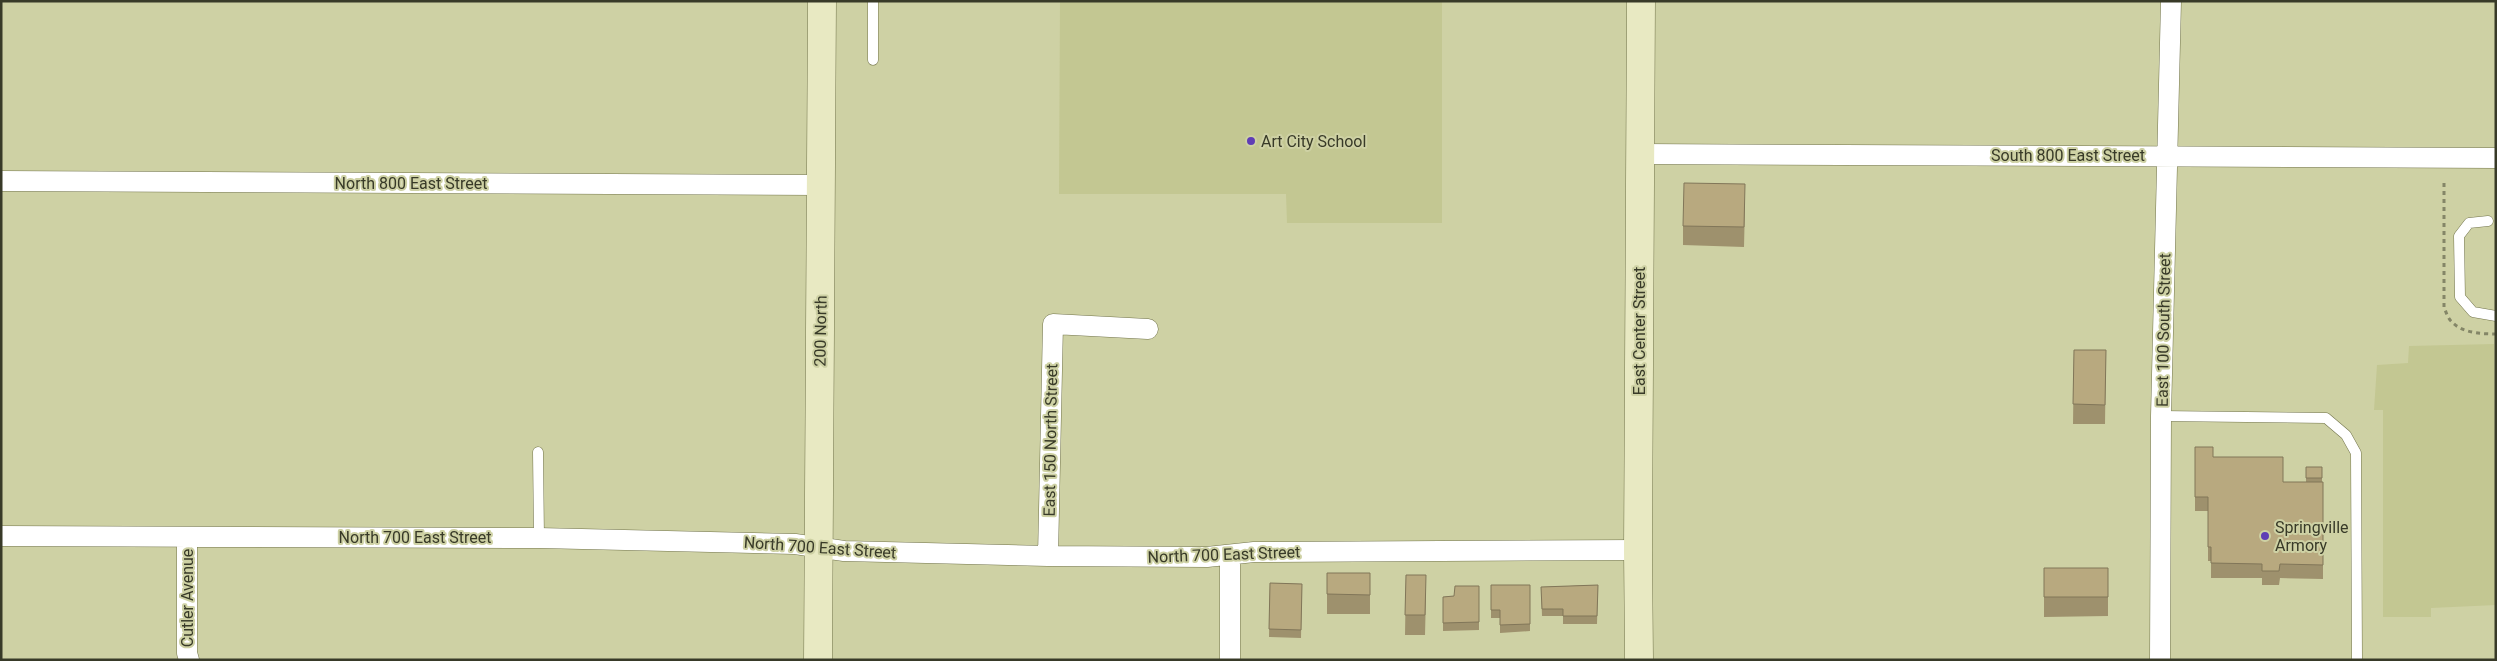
<svg xmlns="http://www.w3.org/2000/svg" width="2497" height="661" viewBox="0 0 2497 661" font-family="Roboto,sans-serif">
<rect width="100%" height="100%" fill="#ced1a4"/>
<path fill="#c3c792" d="M 1060,1 L 1442,1 L 1442,223 L 1287,223 L 1286,194 L 1059,194 Z
M 2494,344 L 2496,605 L 2431,608 L 2431,617 L 2383,617 L 2383,410 L 2374,410 L 2377,365 L 2408,363 L 2409,346 Z"/>
<g fill="none" stroke-linecap="round" stroke-linejoin="round">
<defs>
<path id="lane" d="M 873,1 L 873,60
M 2488,221 L 2469,223 L 2459,236 L 2460,297 L 2473,312 L 2496,316
M 2161,416 L 2326,418 L 2346,435 L 2356,453 L 2357,660
M 538,452 L 539,538"/>
<path id="street" d="M 1640,154 L 2496,158
M 1,181 L 822,185
M 1,536 L 539,538 L 795,544 L 844,551 L 1048,556 L 1207,557 L 1254,552 L 1638,550
M 187,537 L 187,653 L 189,660
M 1230,555 L 1230,660
M 1048,556 L 1053,324 L 1148,329
M 2160,660 L 2161,416 L 2171,1"/>
<path id="secondary" d="M 818,660 L 822,1
M 1639,660 L 1638,550 L 1641,1"/>
</defs>
<use href="#lane" stroke="#72744b" stroke-width="11"/>
<use href="#street" stroke="#72744b" stroke-width="21"/>
<use href="#secondary" stroke="#72744b" stroke-width="29"/>
<path stroke="#848667" stroke-width="3" stroke-dasharray="4 4" stroke-linecap="butt" d="M 2444,183 L 2444,307 C 2446,312 2448,319 2452,322 C 2462,333 2482,334 2496,334"/>
<use href="#lane" stroke="#fff" stroke-width="10"/>
<use href="#street" stroke="#fff" stroke-width="20"/>
<use href="#secondary" stroke="#e8e9c2" stroke-width="28"/>
</g>
<path fill="#9e916d" d="M 1745,204 L 1744,247 L 1683,245 L 1683,226 Z
M 2074,350 L 2106,350 L 2105,424 L 2073,424 Z
M 2195,447 L 2213,457 L 2283,482 L 2323,482 L 2323,579 L 2280,578 L 2279,585 L 2262,585 L 2262,578 L 2211,578 L 2211,561 L 2208,561 L 2208,511 L 2195,511 Z
M 2306,467 L 2322,467 L 2322,482 L 2306,482 Z
M 2044,568 L 2108,568 L 2108,616 L 2044,617 Z
M 1327,573 L 1370,593 L 1370,614 L 1327,614 Z
M 1406,575 L 1426,594 L 1425,635 L 1405,635 Z
M 1270,583 L 1302,584 L 1301,638 L 1269,637 Z
M 1491,585 L 1530,585 L 1530,631 L 1500,633 L 1500,618 L 1491,618 Z
M 1598,585 L 1597,624 L 1563,624 L 1563,616 L 1542,616 L 1541,587 Z
M 1479,586 L 1479,630 L 1443,631 L 1443,597 L 1454,596 Z"/>
<path fill="#b8a97f" stroke="#817659" d="M 1684,183 L 1745,184 L 1744,227 L 1683,226 Z
M 2074,350 L 2106,350 L 2105,405 L 2073,404 Z
M 2195,447 L 2213,447 L 2213,457 L 2283,457 L 2283,482 L 2323,482 L 2323,565 L 2280,564 L 2279,571 L 2262,571 L 2262,564 L 2211,563 L 2211,547 L 2208,547 L 2208,497 L 2195,497 Z
M 2306,467 L 2322,467 L 2322,478 L 2306,478 Z
M 2044,568 L 2108,568 L 2108,597 L 2044,597 Z
M 1327,573 L 1370,573 L 1370,595 L 1327,594 Z
M 1406,575 L 1426,575 L 1425,615 L 1405,615 Z
M 1270,583 L 1302,584 L 1301,630 L 1269,629 Z
M 1491,585 L 1530,585 L 1530,624 L 1500,625 L 1500,610 L 1491,610 Z
M 1598,585 L 1597,616 L 1563,616 L 1563,609 L 1542,609 L 1541,587 Z
M 1455,586 L 1479,586 L 1479,622 L 1443,623 L 1443,597 L 1454,596 Z"/>
<g fill="#5f3db5" stroke="#ced1a4" stroke-width="2">
<circle cx="1251" cy="141" r="5"/>
<circle cx="2265" cy="536" r="5"/>
</g>
<g text-anchor="middle" stroke-width="4" stroke-linejoin="round" paint-order="stroke">
<g font-size="16" fill="#383a28" stroke="#ced1a4" text-anchor="start">
<text x="1261" y="147">Art City School</text>
<text x="2275" y="533">Springville<tspan x="2275" dy="18">Armory</tspan></text>
</g>
<g font-size="16" fill="#383a28" stroke="#ced1a4">
<text x="2068" y="161">South 800 East Street</text>
<text x="411" y="189">North 800 East Street</text>
<text transform="translate(2163 330) rotate(-89)" y="6">East 100 South Street</text>
<text transform="translate(820 331) rotate(-89)" y="6">200 North</text>
<text transform="translate(1639 331) rotate(-90)" y="6">East Center Street</text>
<text transform="translate(1050 440) rotate(-89)" y="6">East 150 North Street</text>
<text x="415" y="543">North 700 East Street</text>
<text transform="translate(820 547) rotate(4)" y="6">North 700 East Street</text>
<text transform="translate(1224 554) rotate(-2)" y="6">North 700 East Street</text>
<text transform="translate(187 598) rotate(-90)" y="6">Cutler Avenue</text>
</g>
</g>
<rect width="2497" height="661" fill="none" stroke="#383a28" stroke-width="5"/>
</svg>
